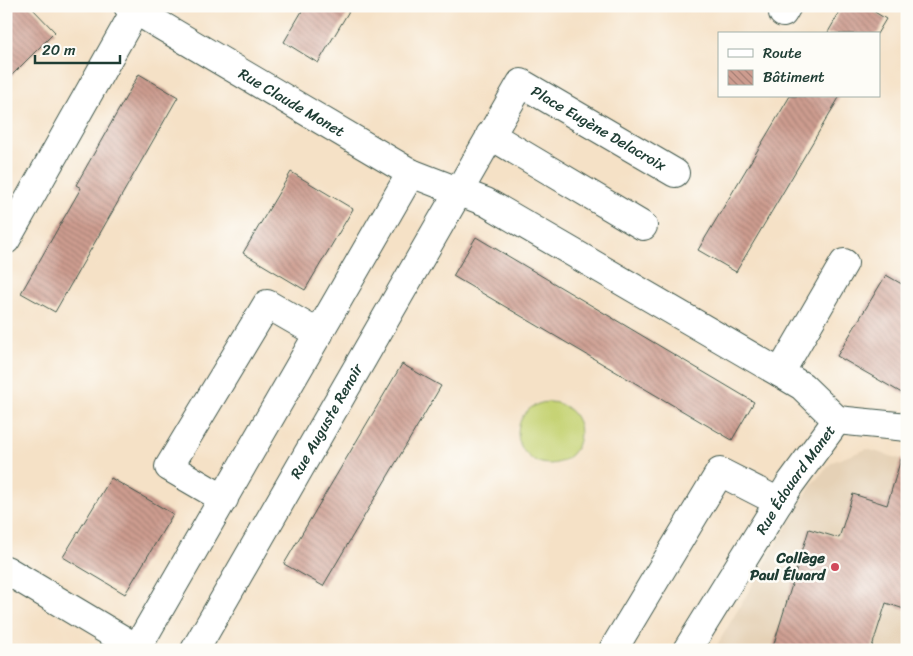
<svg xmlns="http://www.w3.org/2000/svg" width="913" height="656" viewBox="0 0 913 656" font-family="Sriracha,sans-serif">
<defs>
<pattern id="building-back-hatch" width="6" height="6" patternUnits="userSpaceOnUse" patternTransform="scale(1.25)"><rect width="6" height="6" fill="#cd9c8f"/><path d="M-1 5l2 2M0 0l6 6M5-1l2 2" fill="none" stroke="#a68076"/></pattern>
</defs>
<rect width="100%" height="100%" fill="#fdfcf7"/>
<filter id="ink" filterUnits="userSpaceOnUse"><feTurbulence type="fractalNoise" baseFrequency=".02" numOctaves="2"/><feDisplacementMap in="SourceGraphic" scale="10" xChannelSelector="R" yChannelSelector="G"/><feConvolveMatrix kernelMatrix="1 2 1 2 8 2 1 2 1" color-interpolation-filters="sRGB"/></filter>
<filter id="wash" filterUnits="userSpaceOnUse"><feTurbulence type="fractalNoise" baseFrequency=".0096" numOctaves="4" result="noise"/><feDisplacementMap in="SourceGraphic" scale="20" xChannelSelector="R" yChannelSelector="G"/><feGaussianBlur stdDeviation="1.12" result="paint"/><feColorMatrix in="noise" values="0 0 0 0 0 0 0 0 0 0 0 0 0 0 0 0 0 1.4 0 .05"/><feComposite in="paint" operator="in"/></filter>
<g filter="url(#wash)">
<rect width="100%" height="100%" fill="#f5e1c6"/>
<path fill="#e5d1b6" d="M 867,449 L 907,461 L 907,650 L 714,650 L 812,484 L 832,462 Z"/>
<path fill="#c6d375" stroke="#728854" d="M518 433a31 31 0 1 1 62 0a31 31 0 1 1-62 0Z"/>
<g id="blocks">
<path fill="url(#building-back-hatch)" d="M 6,6 L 30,6 L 55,32 L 6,81 Z
M 305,6 L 352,6 L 318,63 L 284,42 Z
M 843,6 L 865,6 L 886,19 L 877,34 L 827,34 Z
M 139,74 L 178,97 L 55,312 L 21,293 L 81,188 L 76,185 Z
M 790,96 L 840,96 L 736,272 L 698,250 Z
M 291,172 L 353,209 L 305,290 L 243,253 Z
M 476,237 L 754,402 L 732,440 L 453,276 Z
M 886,275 L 907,287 L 907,396 L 837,356 Z
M 402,364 L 441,386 L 323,586 L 284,564 Z
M 901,459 L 907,460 L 907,610 L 886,603 L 871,650 L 772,650 L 809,529 L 839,538 L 853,494 L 887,505 Z
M 111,478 L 173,514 L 125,594 L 63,557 Z"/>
</g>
</g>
<g filter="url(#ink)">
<use href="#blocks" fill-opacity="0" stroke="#3f564a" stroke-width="1"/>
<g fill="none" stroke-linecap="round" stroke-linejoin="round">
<defs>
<g id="minor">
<path id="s1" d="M 128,6 L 411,173 L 486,202 L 780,373 L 802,386 L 837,420"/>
<path d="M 783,13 L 787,6"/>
<path d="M 490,135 L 643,226"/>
<path d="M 6,240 L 135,11"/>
<path d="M 780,373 L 844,263"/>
<path d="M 837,420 L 907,427"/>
<path d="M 224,499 L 169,467 L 267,304 L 319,334"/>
<path d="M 6,570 L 140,650"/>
<path d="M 137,648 L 411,173"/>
<path id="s2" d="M 195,650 L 521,83 L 675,173"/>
<path d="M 613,650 L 720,472 L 779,502"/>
<path id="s3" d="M 687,650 L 790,484 L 837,420"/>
</g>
</defs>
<use href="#minor" stroke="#3f564a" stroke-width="30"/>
<use href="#minor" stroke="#fff" stroke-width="28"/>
</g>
</g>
<circle fill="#d1495b" stroke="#fdfcf7" stroke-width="2" cx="835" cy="567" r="5"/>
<g text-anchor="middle" stroke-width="5" stroke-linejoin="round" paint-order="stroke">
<g font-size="15" fill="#1f3d34" stroke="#fdfcf7">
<text dy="5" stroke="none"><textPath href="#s1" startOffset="190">Rue Claude Monet</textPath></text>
<text dy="5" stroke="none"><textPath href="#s2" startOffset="744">Place Eugène Delacroix</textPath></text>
<text dy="5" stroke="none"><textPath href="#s2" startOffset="264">Rue Auguste Renoir</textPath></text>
<text dy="5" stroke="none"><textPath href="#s3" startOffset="202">Rue Édouard Manet</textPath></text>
</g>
<g font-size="15" font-weight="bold" fill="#1f3d34" stroke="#fdfcf7" text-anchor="end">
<text x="825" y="563">Collège<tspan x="825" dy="17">Paul Éluard</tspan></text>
</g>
</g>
<rect width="913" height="656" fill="none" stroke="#fdfcf7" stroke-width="25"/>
<rect x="718" y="32" width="162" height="65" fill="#fdfcf7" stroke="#a4b0a9"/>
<rect x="728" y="49" width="25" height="8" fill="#ffffff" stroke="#a4b0a9"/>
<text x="763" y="58" font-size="15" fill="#1f3d34">Route</text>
<rect x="728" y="70" width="25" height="15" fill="url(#building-back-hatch)" stroke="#a4b0a9"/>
<text x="763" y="82" font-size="15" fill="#1f3d34">Bâtiment</text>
<path d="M35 55v8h85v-8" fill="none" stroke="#1f3d34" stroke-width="2.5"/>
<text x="42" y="55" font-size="15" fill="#1f3d34" stroke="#fdfcf7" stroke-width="4" paint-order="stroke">20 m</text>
</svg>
